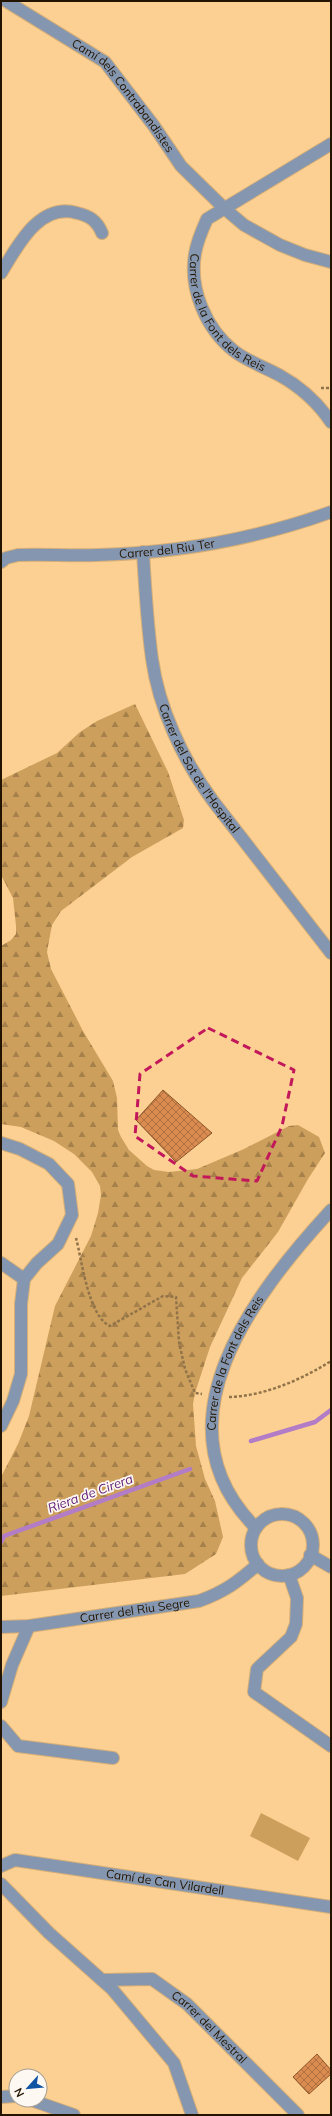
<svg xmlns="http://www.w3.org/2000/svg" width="332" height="2116" viewBox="0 0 332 2116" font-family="Mulish,sans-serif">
<defs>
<pattern id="forest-firs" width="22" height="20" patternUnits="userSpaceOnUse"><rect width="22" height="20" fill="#cd9f5c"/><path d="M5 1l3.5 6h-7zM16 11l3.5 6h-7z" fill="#a6804a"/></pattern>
<pattern id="building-cross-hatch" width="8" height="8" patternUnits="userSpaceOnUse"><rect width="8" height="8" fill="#d98b50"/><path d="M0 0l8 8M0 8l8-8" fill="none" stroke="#b07040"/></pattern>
</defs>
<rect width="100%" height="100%" fill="#fcd092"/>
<path fill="#cd9f5c" d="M 261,1813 L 310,1838 L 298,1861 L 250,1836 Z"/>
<path fill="url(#forest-firs)" d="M 135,704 L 168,772 L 184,820 L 183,828 L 132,857 L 61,911 L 52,925 L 48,946 L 47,952 L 51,969 L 83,1031 L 113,1081 L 117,1098 L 118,1130 L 121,1137 L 129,1150 L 147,1166 L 154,1170 L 169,1172 L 197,1169 L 244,1149 L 289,1126 L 298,1125 L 319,1137 L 325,1153 L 308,1179 L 278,1232 L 242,1278 L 210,1347 L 195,1393 L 193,1404 L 196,1446 L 205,1479 L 215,1501 L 223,1537 L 216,1554 L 185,1574 L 1,1596 L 1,1477 L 18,1444 L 29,1416 L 55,1306 L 91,1236 L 98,1213 L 101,1195 L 100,1186 L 92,1172 L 74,1154 L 54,1141 L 21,1127 L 1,1124 L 1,946 L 11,940 L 16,934 L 16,926 L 13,898 L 1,875 L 1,780 L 57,753 L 80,732 L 97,721 Z"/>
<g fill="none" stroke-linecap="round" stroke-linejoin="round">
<path stroke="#b27cc7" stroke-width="4.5" d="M 251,1441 L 315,1422 L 331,1410
M 1,1542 L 4,1536 L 190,1469"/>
</g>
<path fill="url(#building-cross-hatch)" stroke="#8b5429" d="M 163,1090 L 212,1133 L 176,1162 L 136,1120 Z
M 317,2054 L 331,2070 L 331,2074 L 309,2094 L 293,2077 Z"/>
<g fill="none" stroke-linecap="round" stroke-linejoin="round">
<defs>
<g id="minor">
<path id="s1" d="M 6,1 L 105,62 L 154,126 L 181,166 L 224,208 L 244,225 L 280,245 L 305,255 L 331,262"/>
<path id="s2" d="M 331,144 L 207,219 C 202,230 197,241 195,254 C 189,289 206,329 234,351 C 247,361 264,367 279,375 C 299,386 318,403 331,422"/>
<path d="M 1,273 C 17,247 39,202 77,213 C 90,216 97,221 102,233"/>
<path id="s3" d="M 143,552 C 145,587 147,623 152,659 C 159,709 183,760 213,801 L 331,953"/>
<path id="s4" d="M 1,562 L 6,558 L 18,555 C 44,554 70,556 97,555 C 176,553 256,539 331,512"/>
<path d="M 1,1143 L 20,1149 L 49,1164 L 68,1184 L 72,1215 L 58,1244 L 37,1263 L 24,1279 L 21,1304 L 21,1374 L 13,1401 L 1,1426"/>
<path d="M 1,1263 L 24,1279"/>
<circle cx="282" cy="1545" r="31"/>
<path id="s5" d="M 256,1528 C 152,1424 254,1294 331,1210"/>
<path d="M 310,1555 L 331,1567"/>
<path d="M 289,1575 L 297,1598 L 296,1624 L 291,1637 L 257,1669 L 254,1692 L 331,1746"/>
<path id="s6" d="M 1,1627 L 29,1626 L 199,1601 C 224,1592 238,1582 258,1564"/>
<path d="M 1,1702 L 12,1665 L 29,1626"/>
<path d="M 1,1726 L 18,1746 L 113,1758"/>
<path id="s7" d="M 1,1866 L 15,1860 L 331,1907"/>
<path d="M 1,1884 L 49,1933 L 112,1989 L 174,2063 L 192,2115"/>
<path id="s8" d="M 102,1980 L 152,1979 L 187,2004 L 298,2115"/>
<path d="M 1,2097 L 16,2096"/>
<path d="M 31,2100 L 74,2115"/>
</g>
</defs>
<use href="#minor" stroke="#d5ae78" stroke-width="14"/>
<path stroke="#91734a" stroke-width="2.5" stroke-dasharray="3 2" stroke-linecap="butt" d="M 321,388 L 331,388
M 76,1238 C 82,1260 88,1316 110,1326 L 163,1296 L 176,1297 L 179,1342 L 185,1369 L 195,1393 L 202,1394
M 229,1397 C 264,1396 301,1380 331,1361"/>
<use href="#minor" stroke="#8597b0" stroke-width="12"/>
</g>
<path fill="none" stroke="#c2185b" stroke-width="3" stroke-dasharray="8 5" stroke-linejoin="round" d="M 208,1028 L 294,1070 L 282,1126 L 257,1181 L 193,1176 L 135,1136 L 140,1074 Z"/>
<g text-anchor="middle" stroke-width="3.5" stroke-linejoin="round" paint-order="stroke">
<g font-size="12" fill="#231400" stroke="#fdf8f2">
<text dy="4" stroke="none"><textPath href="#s1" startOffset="153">Camí dels Contrabandistes</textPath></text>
<text dy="4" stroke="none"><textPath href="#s2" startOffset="254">Carrer de la Font dels Reis</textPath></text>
<text dy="4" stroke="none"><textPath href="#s4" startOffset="168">Carrer del Riu Ter</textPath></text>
<text dy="4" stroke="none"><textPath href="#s3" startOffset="228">Carrer del Sot de l'Hospital</textPath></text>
<text dy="4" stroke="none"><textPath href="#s5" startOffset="182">Carrer de la Font dels Reis</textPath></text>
<text dy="4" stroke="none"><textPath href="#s6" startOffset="135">Carrer del Riu Segre</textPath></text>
<text dy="4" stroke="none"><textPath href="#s7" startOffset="167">Camí de Can Vilardell</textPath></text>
<text dy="4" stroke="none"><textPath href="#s8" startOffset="125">Carrer del Mestral</textPath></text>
</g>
<g font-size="13" font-style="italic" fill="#64227b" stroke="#fdf8f2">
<text transform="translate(90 1493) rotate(-20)" y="5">Riera de Cirera</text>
</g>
</g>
<rect width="332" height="2116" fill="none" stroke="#231400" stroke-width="4"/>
<g transform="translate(28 2088) rotate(243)"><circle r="19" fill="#fdf8f2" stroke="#a69d91"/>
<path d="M0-3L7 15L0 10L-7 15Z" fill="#1054a4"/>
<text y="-6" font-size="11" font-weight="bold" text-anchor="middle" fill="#231400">N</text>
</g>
</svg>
